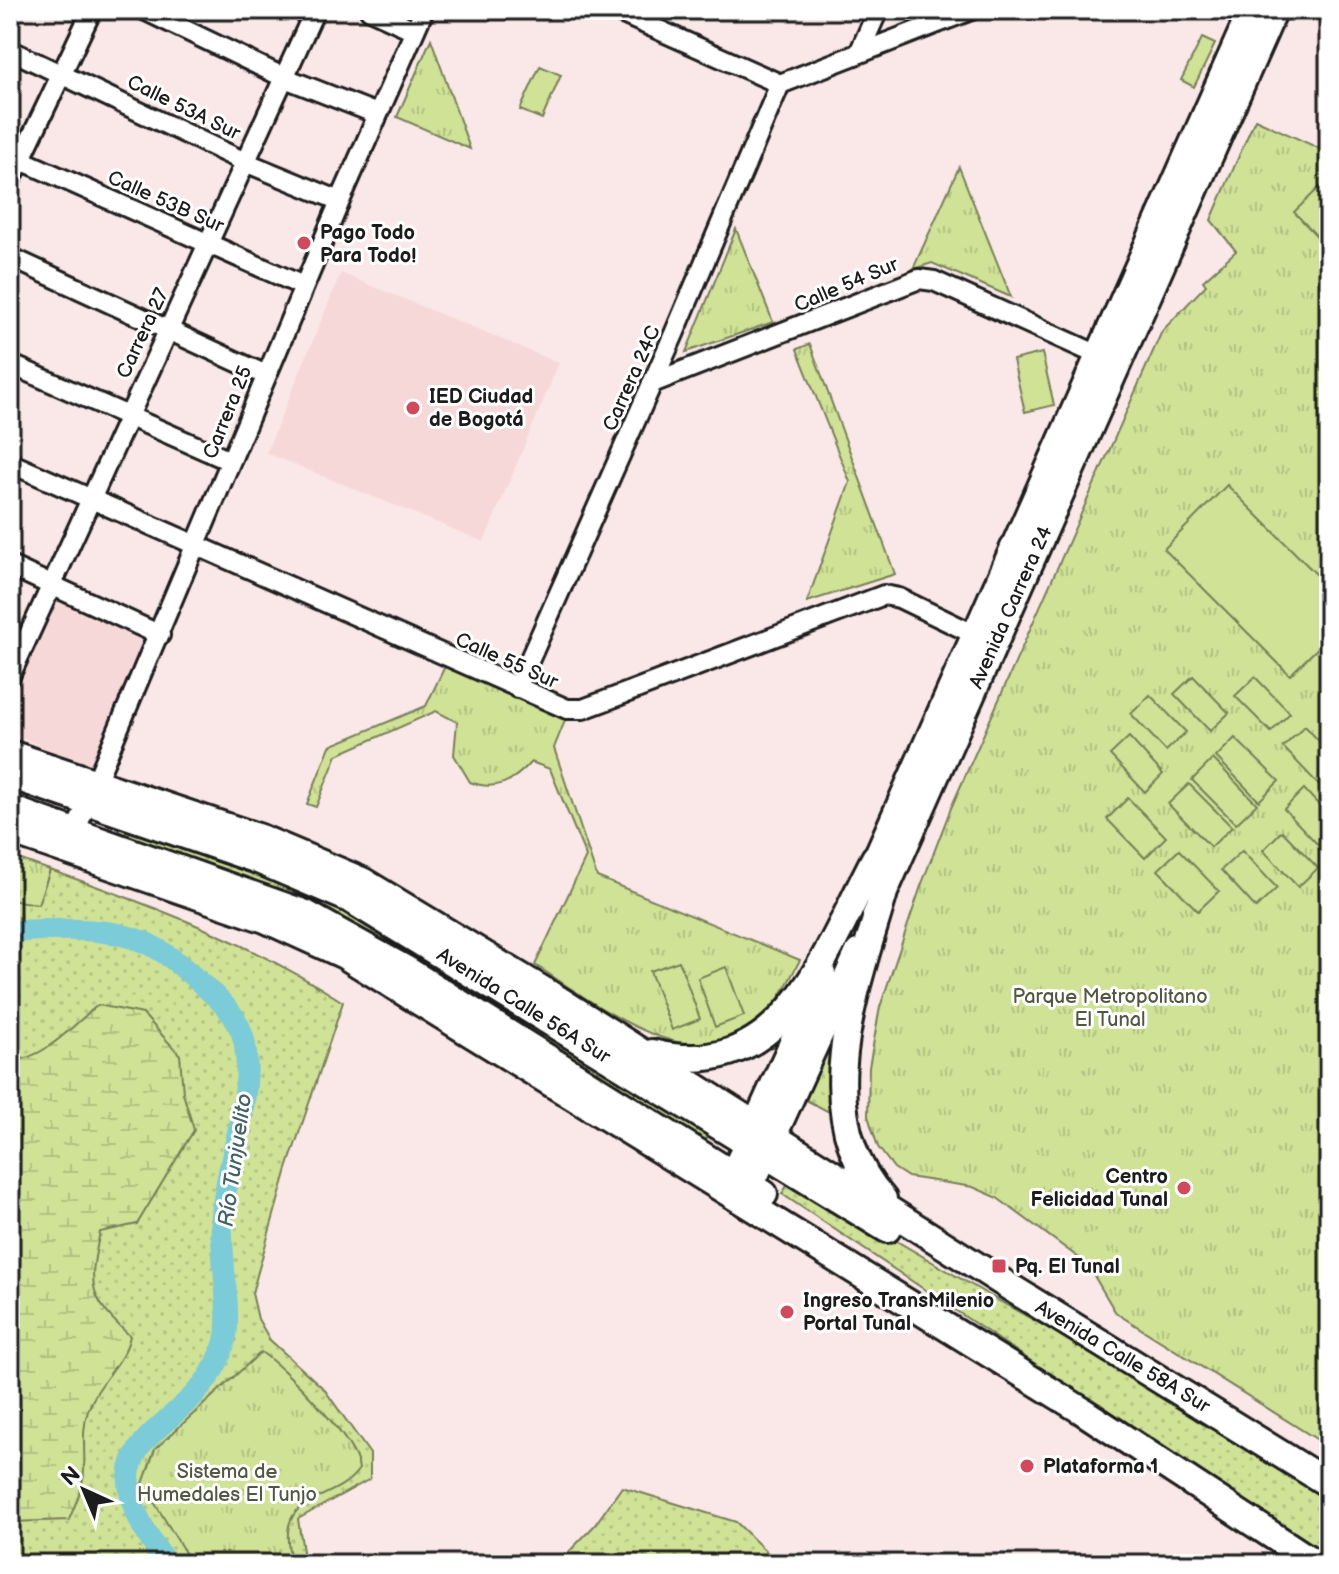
<svg xmlns="http://www.w3.org/2000/svg" width="1339" height="1574" viewBox="0 0 1339 1574" font-family="'Balsamiq Sans',sans-serif">
<defs>
<pattern id="grass-dots" width="8" height="8" patternUnits="userSpaceOnUse" patternTransform="scale(2)"><rect width="8" height="8" fill="#d0e296"/><path d="M2 2h.1M6 6h.1" fill="none" stroke="#b2c181" stroke-width="1.8" stroke-linecap="round"/></pattern>
<pattern id="wetland-marsh" width="20" height="14" patternUnits="userSpaceOnUse" patternTransform="scale(2)"><rect width="20" height="14" fill="#d0e296"/><path d="M1 5h8M5 5V1M11 12h8M15 12V8" fill="none" stroke="#b2c181"/></pattern>
<pattern id="park-tufts" width="24" height="20" patternUnits="userSpaceOnUse" patternTransform="scale(2)"><rect width="24" height="20" fill="#d0e296"/><path d="M3 7l-1-3M5 7V3M7 7l1-3M15 17l-1-3M17 17v-4M19 17l1-3" fill="none" stroke="#b2c181"/></pattern>
</defs>
<rect width="100%" height="100%" fill="#fae8e8"/>
<filter id="ink" filterUnits="userSpaceOnUse"><feTurbulence type="fractalNoise" baseFrequency=".0125" numOctaves="2"/><feDisplacementMap in="SourceGraphic" scale="16" xChannelSelector="R" yChannelSelector="G"/><feConvolveMatrix kernelMatrix="1 2 1 2 8 2 1 2 1" color-interpolation-filters="sRGB"/></filter>
<g filter="url(#ink)">
<path fill="#f7d8d8" d="M 341,273 L 559,363 L 484,542 L 266,453 Z
M 52,599 L 149,644 L 95,769 L 10,733 L 10,696 Z"/>
<path fill="url(#grass-dots)" stroke="#767f59" stroke-width="2" d="M 122,822 L 321,893 L 712,1130 L 704,1142 L 116,840 Z
M 50,870 C 154,906 250,942 343,1002 L 287,1169 L 252,1293 L 258,1319 L 270,1340 L 324,1389 L 370,1454 L 370,1479 L 298,1519 L 305,1564 L 10,1564 L 10,900 L 38,904 Z
M 852,983 L 835,1115 L 802,1098 Z
M 791,1179 L 992,1297 L 1197,1410 L 1329,1496 L 1329,1561 L 782,1194 Z
M 622,1487 L 736,1522 L 774,1559 L 774,1564 L 557,1564 L 594,1526 Z"/>
<path fill="url(#wetland-marsh)" stroke="#767f59" stroke-width="2" d="M 98,1005 L 143,1014 L 180,1055 L 183,1093 L 194,1130 L 137,1224 L 100,1232 C 88,1287 88,1297 130,1336 C 124,1364 97,1383 88,1411 C 80,1434 87,1457 83,1479 C 81,1493 74,1507 69,1520 L 10,1522 L 10,1061 C 46,1059 71,1026 98,1005 Z"/>
<path fill="url(#park-tufts)" stroke="#767f59" stroke-width="2" d="M 431,39 L 470,149 L 397,117 Z
M 1255,119 L 1329,153 L 1329,1447 L 1116,1313 L 1087,1264 L 996,1197 L 973,1187 L 908,1177 L 894,1168 L 878,1147 L 868,1116 L 869,1067 L 880,1007 L 921,886 L 951,808 L 1162,331 L 1206,285 L 1203,281 L 1236,251 L 1211,220 Z
M 959,167 L 1011,297 L 932,263 L 913,269 Z
M 736,229 L 773,322 L 686,352 Z
M 810,344 L 895,574 L 807,602 L 850,482 L 797,349 Z
M 445,666 L 566,718 L 554,748 L 597,877 L 800,960 C 788,982 778,1004 760,1022 C 697,1087 591,1000 535,965 L 586,857 L 550,769 L 531,762 C 514,781 496,792 470,782 L 454,755 L 457,722 L 436,711 L 337,755 L 316,807 L 307,804 L 330,746 L 426,706 Z
M 10,856 L 50,870 L 38,904 L 10,900 Z
M 261,1352 C 285,1368 357,1441 359,1469 C 332,1508 271,1488 292,1564 L 192,1564 L 143,1484 L 155,1449 Z"/>
<path fill="#d0e296" stroke="#767f59" stroke-width="2" d="M 1202,38 L 1215,44 L 1194,87 L 1181,80 Z
M 540,66 L 561,75 L 542,119 L 520,110 Z
M 1320,187 L 1329,196 L 1329,249 L 1294,212 Z
M 1042,353 L 1054,405 L 1025,412 L 1013,360 Z
M 1227,485 L 1329,587 L 1329,637 L 1290,675 L 1164,549 Z
M 1193,676 L 1229,713 L 1210,731 L 1174,694 Z
M 1255,677 L 1290,713 L 1271,732 L 1235,696 Z
M 1150,695 L 1186,732 L 1166,751 L 1131,714 Z
M 1305,726 L 1329,752 L 1329,779 L 1321,787 L 1283,747 Z
M 1129,737 L 1163,774 L 1145,792 L 1110,755 Z
M 1235,738 L 1279,781 L 1259,801 L 1216,757 Z
M 1213,759 L 1257,804 L 1236,824 L 1192,780 Z
M 1189,784 L 1232,827 L 1211,847 L 1168,804 Z
M 1304,789 L 1329,816 L 1329,838 L 1320,847 L 1284,809 Z
M 1128,798 L 1166,837 L 1145,858 L 1107,819 Z
M 1282,831 L 1318,868 L 1298,887 L 1263,850 Z
M 1179,850 L 1219,891 L 1198,911 L 1158,870 Z
M 1242,851 L 1277,888 L 1256,908 L 1221,870 Z
M 679,961 L 700,1019 L 672,1030 L 650,971 Z
M 726,967 L 744,1016 L 715,1027 L 698,978 Z"/>
<g fill="none" stroke-linecap="round" stroke-linejoin="round">
<path stroke="#7ccbd9" stroke-width="22" d="M 10,931 C 55,930 113,924 154,947 C 172,956 190,974 206,988 C 228,1007 243,1022 246,1052 C 251,1108 227,1160 222,1214 C 219,1249 232,1313 225,1341 C 200,1440 64,1425 167,1564"/>
<defs>
<path id="minor" d="M 144,10 L 285,78 L 377,114
M 370,10 L 414,30
M 614,10 L 780,84 L 971,10
M 1229,10 L 1247,18
M 10,50 L 245,162 L 340,201
M 859,53 L 878,10
M 10,155 L 303,286
M 10,182 L 92,10
M 10,257 L 266,375
M 10,364 L 230,461
M 652,383 L 919,279 L 934,281 L 1098,355
M 10,463 L 567,709 L 583,709 L 610,699 L 884,595 L 899,598 L 984,639
M 10,566 L 160,635
M 10,676 L 315,10
M 517,688 L 674,334 L 780,84
M 75,832 L 340,201 L 424,10"/>
<path id="major" d="M 868,875 L 1251,10
M 875,915 L 1275,10
M 725,1191 L 823,974
M 744,1202 L 858,952"/>
<path id="highway" d="M 10,754 L 260,838 L 362,881 L 559,1000 L 1013,1289 L 1329,1484
M 10,775 L 258,860 L 350,899 L 887,1229
M 10,809 L 306,914 L 405,969 L 764,1194
M 10,831 L 265,919 L 344,955 L 1081,1410 L 1316,1564
M 652,1053 C 785,1086 825,952 875,858
M 883,1199 C 807,1114 855,992 883,896"/>
</defs>
<use href="#minor" stroke="#1c1c1c" stroke-width="24"/>
<use href="#major" stroke="#1c1c1c" stroke-width="30"/>
<use href="#highway" stroke="#1c1c1c" stroke-width="32"/>
<use href="#minor" stroke="#fff" stroke-width="18"/>
<use href="#major" stroke="#fff" stroke-width="24"/>
<use href="#highway" stroke="#fff" stroke-width="26"/>
</g>
</g>
<g fill="#d1495b" stroke="#fff" stroke-width="3">
<circle cx="304" cy="243" r="8"/>
<circle cx="413" cy="408" r="8"/>
<circle cx="1184" cy="1188" r="8"/>
<rect x="991" y="1258" width="16" height="16" rx="4"/>
<circle cx="787" cy="1312" r="8"/>
<circle cx="1027" cy="1466" r="8"/>
</g>
<g text-anchor="middle" stroke-width="6" stroke-linejoin="round" paint-order="stroke">
<g font-size="20" fill="#1c1c1c" stroke="#fff">
<text transform="translate(184 107) rotate(26)" y="7">Calle 53A Sur</text>
<text transform="translate(166 201) rotate(24)" y="7">Calle 53B Sur</text>
<text transform="translate(846 284) rotate(-23)" y="7">Calle 54 Sur</text>
<text transform="translate(142 333) rotate(-65)" y="7">Carrera 27</text>
<text transform="translate(631 378) rotate(-66)" y="7">Carrera 24C</text>
<text transform="translate(227 412) rotate(-68)" y="7">Carrera 25</text>
<text transform="translate(1010 607) rotate(-66)" y="7">Avenida Carrera 24</text>
<text transform="translate(507 660) rotate(24)" y="7">Calle 55 Sur</text>
<text transform="translate(524 1005) rotate(32)" y="7">Avenida Calle 56A Sur</text>
<text transform="translate(1123 1356) rotate(31)" y="7">Avenida Calle 58A Sur</text>
</g>
<g font-size="20" font-weight="bold" fill="#1c1c1c" stroke="#fff" text-anchor="start">
<text x="320" y="239">Pago Todo<tspan x="320" dy="23">Para Todo!</tspan></text>
<text x="429" y="403">IED Ciudad<tspan x="429" dy="23">de Bogotá</tspan></text>
<text x="1168" y="1183" text-anchor="end">Centro<tspan x="1168" dy="23">Felicidad Tunal</tspan></text>
<text x="1015" y="1273">Pq. El Tunal</text>
<text x="803" y="1307">Ingreso TransMilenio<tspan x="803" dy="23">Portal Tunal</tspan></text>
<text x="1043" y="1473">Plataforma 1</text>
</g>
<g font-size="20" fill="#525741" stroke="#fff">
<text x="1110" y="1003">Parque Metropolitano<tspan x="1110" dy="23">El Tunal</tspan></text>
<text x="227" y="1478">Sistema de<tspan x="227" dy="23">Humedales El Tunjo</tspan></text>
</g>
<g font-size="22" font-style="italic" fill="#426268" stroke="#fff">
<text transform="translate(234 1160) rotate(-82)" y="8">Río Tunjuelito</text>
</g>
</g>
<rect width="1339" height="1574" fill="none" stroke="#fff" stroke-width="40"/>
<rect x="20" y="20" width="1299" height="1534" fill="none" stroke="#1c1c1c" stroke-width="3" filter="url(#ink)"/>
<g transform="translate(84 1490) rotate(316)" stroke="#ffffff" stroke-width="6" paint-order="stroke">
<path d="M0-6L14 30L0 20L-14 30Z" fill="#1c1c1c"/>
<text y="-12" font-size="22" font-weight="bold" text-anchor="middle" fill="#1c1c1c">N</text>
</g>
</svg>
